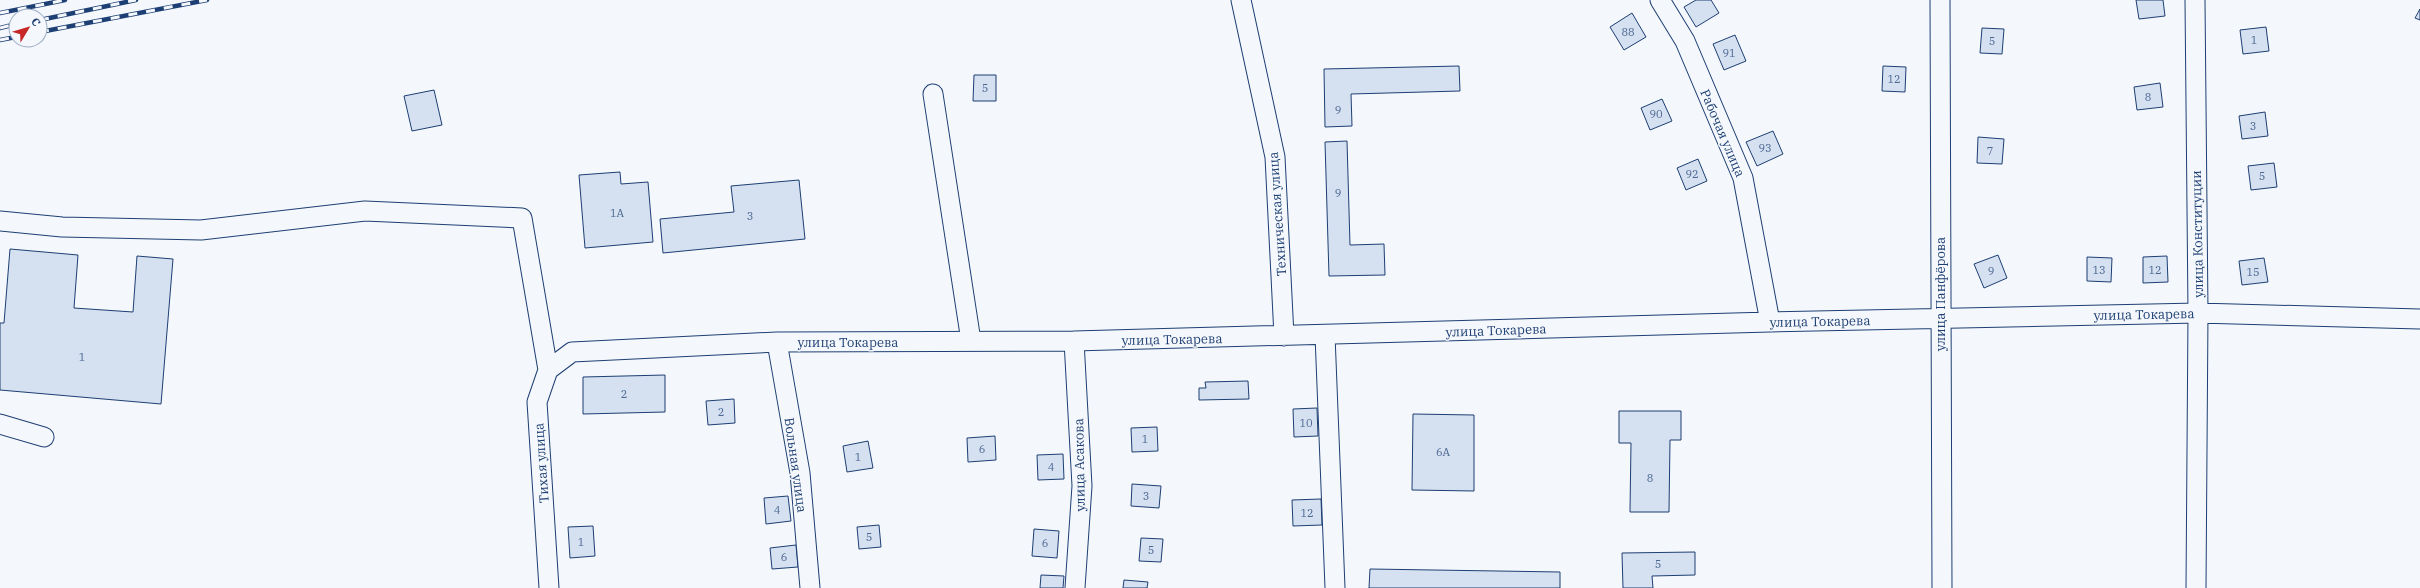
<svg xmlns="http://www.w3.org/2000/svg" width="2420" height="588" viewBox="0 0 2420 588" font-family="'IBM Plex Serif',serif">
<rect width="100%" height="100%" fill="#f4f7fb"/>
<path fill="#d5e0f0" stroke="#1d3f73" d="M 1696,0 L 1711,0 L 1719,13 L 1696,27 L 1684,7 Z
M 2136,0 L 2163,0 L 2165,16 L 2139,19 Z
M 2420,9 L 2420,20 L 2415,18 Z
M 1632,13 L 1646,37 L 1624,50 L 1610,27 Z
M 2266,27 L 2269,51 L 2243,54 L 2240,30 Z
M 1982,28 L 2004,29 L 2002,54 L 1980,53 Z
M 1735,35 L 1746,61 L 1724,70 L 1713,44 Z
M 1459,66 L 1460,91 L 1351,94 L 1352,126 L 1325,127 L 1324,69 Z
M 1883,66 L 1906,67 L 1905,92 L 1882,91 Z
M 974,75 L 996,75 L 996,101 L 973,101 Z
M 2160,83 L 2163,107 L 2137,110 L 2134,87 Z
M 434,90 L 442,125 L 412,131 L 404,96 Z
M 1662,99 L 1672,121 L 1650,130 L 1641,108 Z
M 2265,112 L 2268,136 L 2242,139 L 2239,116 Z
M 1773,131 L 1783,154 L 1757,166 L 1746,142 Z
M 1978,137 L 2004,139 L 2002,164 L 1977,163 Z
M 1347,141 L 1350,245 L 1384,244 L 1385,275 L 1329,276 L 1325,142 Z
M 1698,159 L 1707,181 L 1686,190 L 1677,168 Z
M 2274,163 L 2277,187 L 2251,190 L 2248,166 Z
M 620,172 L 621,184 L 648,182 L 653,242 L 585,248 L 579,175 Z
M 799,180 L 805,239 L 663,253 L 660,219 L 734,212 L 731,186 Z
M 10,249 L 78,255 L 74,308 L 133,312 L 137,256 L 173,259 L 161,404 L 0,390 L 0,323 L 4,323 Z
M 1998,255 L 2007,278 L 1984,288 L 1974,264 Z
M 2167,256 L 2168,282 L 2143,283 L 2143,257 Z
M 2087,257 L 2112,258 L 2111,282 L 2087,281 Z
M 2264,258 L 2268,282 L 2242,285 L 2239,261 Z
M 665,375 L 665,412 L 583,414 L 583,377 Z
M 1248,381 L 1249,399 L 1199,400 L 1199,388 L 1206,388 L 1205,382 Z
M 734,399 L 735,423 L 708,425 L 706,401 Z
M 1317,408 L 1318,436 L 1294,437 L 1293,409 Z
M 1619,411 L 1681,411 L 1681,440 L 1670,440 L 1669,512 L 1630,512 L 1631,443 L 1619,443 Z
M 1413,414 L 1474,415 L 1474,491 L 1412,490 Z
M 1157,427 L 1158,451 L 1132,452 L 1131,428 Z
M 995,436 L 996,460 L 968,462 L 967,438 Z
M 868,441 L 873,468 L 847,472 L 843,446 Z
M 1063,454 L 1064,479 L 1038,480 L 1037,455 Z
M 1132,484 L 1161,486 L 1159,508 L 1131,506 Z
M 788,496 L 791,521 L 766,524 L 764,498 Z
M 1321,499 L 1322,525 L 1293,526 L 1292,500 Z
M 879,525 L 881,547 L 859,549 L 857,527 Z
M 593,526 L 595,556 L 570,558 L 568,527 Z
M 1034,529 L 1059,531 L 1057,558 L 1032,556 Z
M 1141,538 L 1163,539 L 1161,562 L 1139,561 Z
M 796,545 L 798,567 L 772,569 L 770,548 Z
M 1695,552 L 1695,575 L 1652,576 L 1653,588 L 1623,588 L 1622,553 Z
M 1370,569 L 1560,572 L 1560,588 L 1369,588 Z
M 1041,575 L 1064,576 L 1063,588 L 1040,588 Z
M 1124,580 L 1148,582 L 1147,588 L 1123,588 Z"/>
<g fill="none" stroke-linecap="round" stroke-linejoin="round">
<defs>
<path id="minor" d="M 1241,0 L 1275,157 L 1284,336
M 1660,0 L 1685,41 L 1743,178 L 1770,322
M 1940,0 L 1942,588
M 2195,0 L 2198,313 L 2196,588
M 933,94 L 971,341
M 0,221 L 62,227 L 201,230 L 365,211 L 522,218 L 548,370
M 1325,335 L 1335,588
M 1074,341 L 1082,486 L 1075,588
M 777,342 L 800,473 L 810,588
M 0,424 L 44,437
M 549,588 L 537,402 L 548,370 L 572,352 L 777,342 L 1074,341 L 1770,322 L 2198,313 L 2420,319"/>
</defs>
<use href="#minor" stroke="#1d3f73" stroke-width="21"/>
<use href="#minor" stroke="#f4f7fb" stroke-width="19"/>
<defs>
<path id="rail" d="M 0,13 L 65,0
M 40,20 L 136,0
M 0,28 L 16,24
M 40,32 L 207,0
M 0,40 L 16,37"/>
</defs>
<use href="#rail" stroke="#1d3f73" stroke-width="4.5"/>
<use href="#rail" stroke="#f4f7fb" stroke-width="3" stroke-dasharray="9" stroke-linecap="butt"/>
</g>
<g text-anchor="middle" stroke-width="3" stroke-linejoin="round" paint-order="stroke">
<g font-size="11" fill="#4b6792">
<text x="1628" y="36">88</text>
<text x="2254" y="44">1</text>
<text x="1992" y="45">5</text>
<text x="1729" y="57">91</text>
<text x="1894" y="83">12</text>
<text x="985" y="92">5</text>
<text x="2148" y="101">8</text>
<text x="1338" y="114">9</text>
<text x="1656" y="118">90</text>
<text x="2253" y="130">3</text>
<text x="1765" y="152">93</text>
<text x="1990" y="155">7</text>
<text x="1692" y="178">92</text>
<text x="2262" y="180">5</text>
<text x="1338" y="197">9</text>
<text x="617" y="217">1А</text>
<text x="750" y="220">3</text>
<text x="2099" y="274">13</text>
<text x="2155" y="274">12</text>
<text x="1991" y="275">9</text>
<text x="2253" y="276">15</text>
<text x="82" y="361">1</text>
<text x="624" y="398">2</text>
<text x="721" y="416">2</text>
<text x="1306" y="427">10</text>
<text x="1145" y="443">1</text>
<text x="982" y="453">6</text>
<text x="1443" y="456">6А</text>
<text x="858" y="461">1</text>
<text x="1051" y="471">4</text>
<text x="1650" y="482">8</text>
<text x="1146" y="500">3</text>
<text x="777" y="514">4</text>
<text x="1307" y="517">12</text>
<text x="869" y="541">5</text>
<text x="581" y="546">1</text>
<text x="1045" y="547">6</text>
<text x="1151" y="554">5</text>
<text x="784" y="561">6</text>
<text x="1658" y="568">5</text>
</g>
<g font-size="13" fill="#1d3f73" stroke="#f4f7fb">
<text transform="translate(1723 133) rotate(67)" y="5">Рабочая улица</text>
<text transform="translate(1277 214) rotate(-94)" y="5">Техническая улица</text>
<text transform="translate(2197 234) rotate(-91)" y="5">улица Конституции</text>
<text transform="translate(1940 294) rotate(-90)" y="5">улица Панфёрова</text>
<text transform="translate(2144 314) rotate(-1)" y="5">улица Токарева</text>
<text transform="translate(1820 321) rotate(-1)" y="5">улица Токарева</text>
<text transform="translate(1496 330) rotate(-2)" y="5">улица Токарева</text>
<text transform="translate(1172 339) rotate(-1)" y="5">улица Токарева</text>
<text x="848" y="347">улица Токарева</text>
<text transform="translate(541 463) rotate(-94)" y="5">Тихая улица</text>
<text transform="translate(796 465) rotate(82)" y="5">Вольная улица</text>
<text transform="translate(1079 465) rotate(-91)" y="5">улица Асакова</text>
</g>
</g>
<g transform="translate(28 28) rotate(52)"><circle r="19" fill="#f4f7fb" stroke="#9eadc5"/>
<path d="M0-3L7 15L0 10L-7 15Z" fill="#c62828"/>
<text y="-6" font-size="11" font-weight="bold" text-anchor="middle" fill="#1d3f73">С</text>
</g>
</svg>
